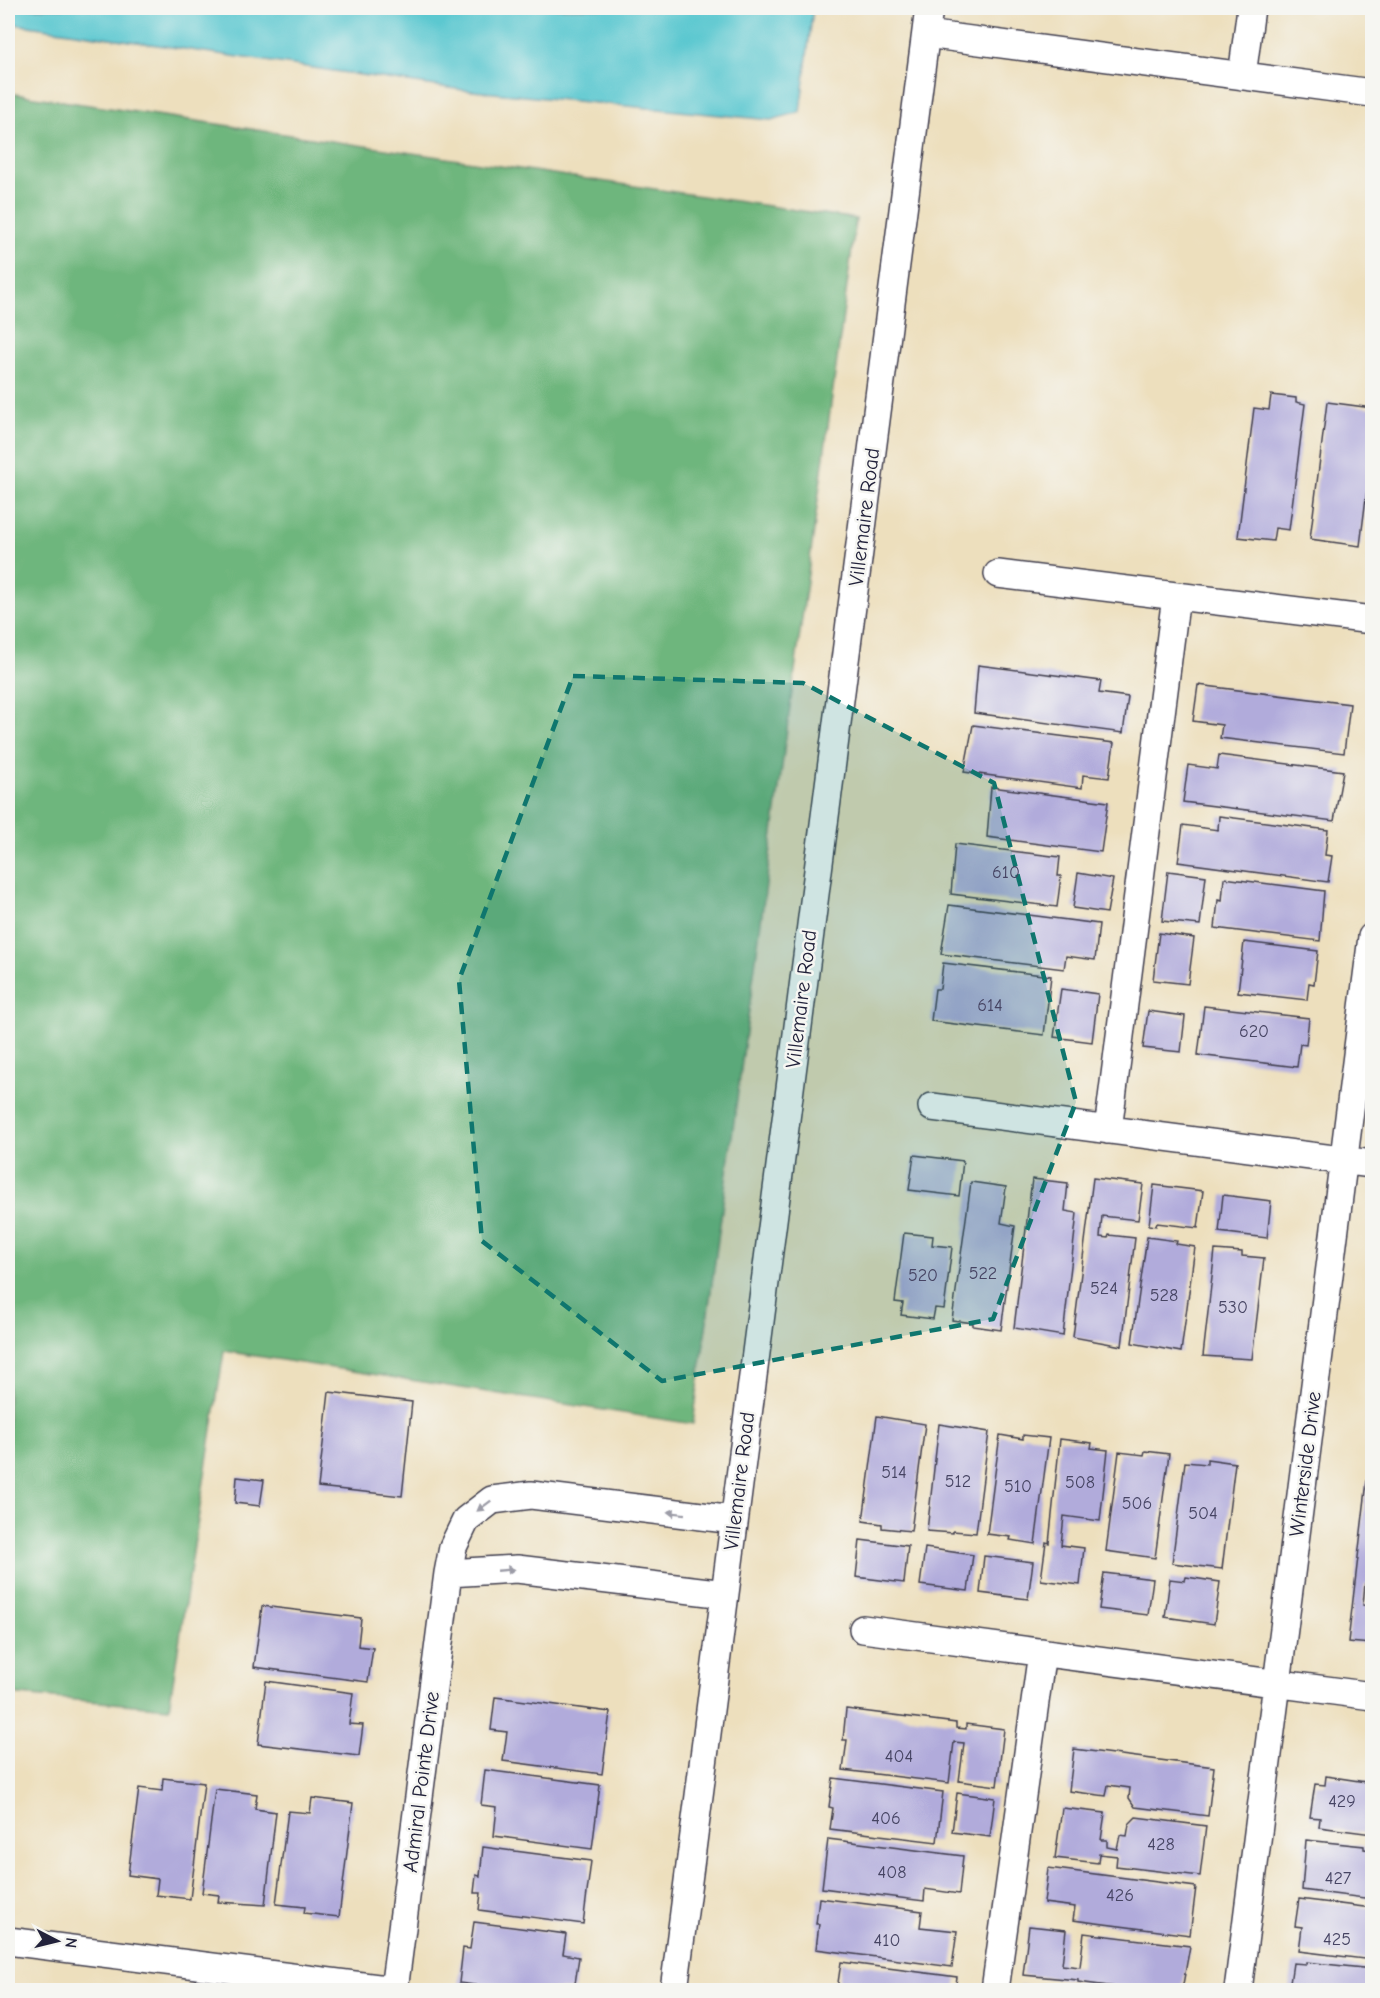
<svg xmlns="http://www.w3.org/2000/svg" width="1380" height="1998" viewBox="0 0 1380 1998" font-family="'Comic Neue',sans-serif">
<rect width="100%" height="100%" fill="#f6f6f2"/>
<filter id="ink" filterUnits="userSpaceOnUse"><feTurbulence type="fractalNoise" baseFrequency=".0167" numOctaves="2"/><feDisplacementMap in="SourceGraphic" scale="12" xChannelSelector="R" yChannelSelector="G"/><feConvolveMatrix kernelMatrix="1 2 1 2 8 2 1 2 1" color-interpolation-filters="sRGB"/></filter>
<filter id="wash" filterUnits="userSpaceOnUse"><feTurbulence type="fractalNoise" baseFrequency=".008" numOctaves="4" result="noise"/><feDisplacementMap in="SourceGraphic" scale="24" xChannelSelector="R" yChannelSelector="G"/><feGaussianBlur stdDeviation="1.35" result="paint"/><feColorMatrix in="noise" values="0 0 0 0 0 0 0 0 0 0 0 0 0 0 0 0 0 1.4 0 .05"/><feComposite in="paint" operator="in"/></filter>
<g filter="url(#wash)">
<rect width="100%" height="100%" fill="#eddfbd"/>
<path fill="#6eb67d" stroke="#486c5c" stroke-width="1.5" d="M 8,93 L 856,219 L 693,1424 L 224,1351 L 169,1708 L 8,1694 Z"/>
<path fill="#5bc8d0" stroke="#3e7586" stroke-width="1.5" d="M 8,8 L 813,8 L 800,112 L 771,120 L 463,90 L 8,23 Z"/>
<g id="blocks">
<path fill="#b1abdb" d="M 1271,395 L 1296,398 L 1296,402 L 1305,404 L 1289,530 L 1275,528 L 1273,541 L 1238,537 L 1254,408 L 1269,410 Z
M 1327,402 L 1372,408 L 1372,449 L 1360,546 L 1310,539 Z
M 978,665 L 1101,681 L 1099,693 L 1128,697 L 1123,733 L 974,713 Z
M 1198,685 L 1350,704 L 1344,753 L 1220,738 L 1222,725 L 1193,721 Z
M 973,725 L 1114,743 L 1109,778 L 1083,775 L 1082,788 L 964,772 Z
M 1219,755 L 1343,771 L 1334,821 L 1183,802 L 1188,765 L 1217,769 Z
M 991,787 L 1108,802 L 1101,852 L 987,837 Z
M 1219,816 L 1328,830 L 1325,855 L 1332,856 L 1328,882 L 1178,862 L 1183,825 L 1218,830 Z
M 955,844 L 1060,857 L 1058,876 L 1061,876 L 1057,907 L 951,894 Z
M 1168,871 L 1206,876 L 1200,925 L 1162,921 Z
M 1078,873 L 1113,879 L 1107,913 L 1073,908 Z
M 1224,878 L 1324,891 L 1320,941 L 1215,928 L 1218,900 L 1222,901 Z
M 949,905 L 1099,924 L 1095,960 L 1066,956 L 1064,969 L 941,954 Z
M 1159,933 L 1194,938 L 1188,984 L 1153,980 Z
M 1244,942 L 1318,951 L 1314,984 L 1309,983 L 1307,1000 L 1238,992 Z
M 943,963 L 1051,976 L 1044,1035 L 931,1021 L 935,989 L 940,989 Z
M 1061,989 L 1098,994 L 1092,1042 L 1054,1037 Z
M 1204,1006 L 1309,1018 L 1306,1045 L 1300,1044 L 1297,1067 L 1198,1055 Z
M 1148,1011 L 1185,1016 L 1181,1052 L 1143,1048 Z
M 914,1155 L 963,1161 L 959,1196 L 909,1190 Z
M 1093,1178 L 1143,1184 L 1138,1220 L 1102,1216 L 1100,1237 L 1108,1238 L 1109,1235 L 1135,1238 L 1122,1346 L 1073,1337 Z
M 1032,1179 L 1068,1183 L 1065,1211 L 1077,1213 L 1063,1336 L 1014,1328 Z
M 971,1182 L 1006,1187 L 1001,1223 L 1015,1226 L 1001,1330 L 973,1326 L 973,1323 L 952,1320 Z
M 1154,1185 L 1203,1191 L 1198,1228 L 1157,1223 L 1156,1226 L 1149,1225 Z
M 1223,1195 L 1271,1201 L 1267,1238 L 1219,1232 Z
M 904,1233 L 933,1236 L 932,1245 L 952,1247 L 944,1309 L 935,1308 L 933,1319 L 901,1315 L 903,1303 L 895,1302 Z
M 1147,1237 L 1177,1241 L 1176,1244 L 1195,1247 L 1181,1352 L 1132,1343 Z
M 1215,1250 L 1242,1252 L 1242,1256 L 1264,1258 L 1252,1359 L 1203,1356 Z
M 329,1392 L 412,1402 L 402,1496 L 318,1487 Z
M 877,1416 L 925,1424 L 911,1531 L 882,1528 L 882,1524 L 863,1521 Z
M 939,1424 L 989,1432 L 976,1533 L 953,1531 L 953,1533 L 927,1531 Z
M 1000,1435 L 1023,1439 L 1023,1435 L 1049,1438 L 1035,1544 L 1010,1540 L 1011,1537 L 987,1534 Z
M 1060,1439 L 1092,1443 L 1091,1448 L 1108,1450 L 1100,1521 L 1064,1516 L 1061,1545 L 1084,1548 L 1080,1585 L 1041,1580 L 1046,1542 L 1049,1543 Z
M 1145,1451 L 1169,1454 L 1155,1558 L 1106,1551 L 1119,1452 L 1144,1455 Z
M 1207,1459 L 1235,1463 L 1222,1569 L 1172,1563 L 1185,1462 L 1207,1464 Z
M 237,1477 L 264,1480 L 260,1506 L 235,1503 Z
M 1367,1481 L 1372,1482 L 1372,1584 L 1365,1584 L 1363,1605 L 1372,1606 L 1372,1644 L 1348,1642 Z
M 860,1540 L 908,1546 L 904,1583 L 856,1577 Z
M 925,1548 L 973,1555 L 968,1591 L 920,1585 Z
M 984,1556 L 1033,1562 L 1028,1599 L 980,1593 Z
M 1104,1573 L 1153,1579 L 1148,1615 L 1099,1609 Z
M 1186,1577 L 1220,1582 L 1214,1624 L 1165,1617 L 1170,1579 L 1185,1581 Z
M 262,1606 L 361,1618 L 358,1646 L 373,1648 L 368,1682 L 254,1667 Z
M 266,1681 L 353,1693 L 349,1724 L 363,1725 L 359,1756 L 258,1744 Z
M 495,1697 L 610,1712 L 602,1774 L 503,1761 L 507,1732 L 491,1730 Z
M 846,1709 L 956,1723 L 956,1728 L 966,1729 L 966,1724 L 1004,1729 L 997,1786 L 959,1781 L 964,1743 L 954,1742 L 949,1783 L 843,1770 L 847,1740 L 843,1740 Z
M 1074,1749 L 1214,1767 L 1208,1816 L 1135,1807 L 1129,1798 L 1130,1788 L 1108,1785 L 1106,1796 L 1069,1791 Z
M 485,1770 L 600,1785 L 592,1849 L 494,1836 L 497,1807 L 481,1805 Z
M 1326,1776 L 1372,1783 L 1372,1834 L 1319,1827 L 1320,1818 L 1310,1817 L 1315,1784 L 1325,1785 Z
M 163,1778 L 204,1783 L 190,1899 L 156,1895 L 158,1879 L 128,1875 L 139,1788 L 162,1791 Z
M 833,1778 L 943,1792 L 937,1842 L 830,1829 L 833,1808 L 829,1807 Z
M 215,1789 L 257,1794 L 255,1809 L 276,1812 L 265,1905 L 218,1902 L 219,1895 L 202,1893 Z
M 957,1793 L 995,1798 L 990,1837 L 952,1832 Z
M 312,1798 L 353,1803 L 339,1917 L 304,1913 L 305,1907 L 276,1904 L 288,1811 L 310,1813 Z
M 1062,1808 L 1105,1813 L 1101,1840 L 1107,1840 L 1107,1847 L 1117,1849 L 1120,1835 L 1127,1836 L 1129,1824 L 1136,1817 L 1206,1826 L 1200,1876 L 1116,1866 L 1117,1856 L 1099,1854 L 1098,1863 L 1055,1858 Z
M 828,1839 L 963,1856 L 959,1894 L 925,1889 L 924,1901 L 822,1888 Z
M 1306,1840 L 1364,1846 L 1364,1849 L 1372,1850 L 1372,1899 L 1302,1890 Z
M 483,1847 L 591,1861 L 583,1924 L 479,1910 L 481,1893 L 474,1893 L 476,1875 L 480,1876 Z
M 1048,1868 L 1196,1887 L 1190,1935 L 1073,1920 L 1075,1907 L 1044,1903 Z
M 819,1898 L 922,1911 L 920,1927 L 957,1931 L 952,1967 L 816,1949 L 819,1924 L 816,1924 Z
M 1299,1899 L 1372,1908 L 1372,1960 L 1299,1951 L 1302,1927 L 1295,1926 Z
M 474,1922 L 566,1934 L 563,1954 L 579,1957 L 574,1990 L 514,1990 L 459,1983 L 463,1948 L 470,1949 Z
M 1029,1926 L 1066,1930 L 1062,1965 L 1080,1967 L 1084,1933 L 1190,1946 L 1182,1990 L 1139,1990 L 1078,1982 L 1078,1980 L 1023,1975 Z
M 841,1962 L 957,1977 L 955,1990 L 837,1990 Z
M 1306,1962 L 1372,1969 L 1372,1990 L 1289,1990 L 1293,1963 L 1306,1964 Z
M 1020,1985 L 1052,1989 L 1052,1990 L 1019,1990 Z"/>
</g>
</g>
<g filter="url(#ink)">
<use href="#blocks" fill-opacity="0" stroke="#403e4e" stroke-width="1.5"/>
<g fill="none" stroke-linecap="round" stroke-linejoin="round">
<defs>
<path id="minor" d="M 926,34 L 1372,93
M 1242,76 L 1251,8
M 998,574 L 1372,620
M 932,1107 L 1372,1164
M 1108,1130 L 1176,596
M 448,1573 L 517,1569 L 725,1594
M 863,1629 L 1372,1696
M 8,1941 L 394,1990
M 394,1990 L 448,1573 L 453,1547 L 466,1520 L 492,1500 L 531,1495 L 734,1520
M 674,1990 L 929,8
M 995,1990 L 1042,1652
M 1238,1990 L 1372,937"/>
</defs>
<use href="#minor" stroke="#403e4e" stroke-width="30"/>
<use href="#minor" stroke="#fff" stroke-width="27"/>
</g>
<defs><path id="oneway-solid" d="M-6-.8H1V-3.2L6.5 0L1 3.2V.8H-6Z" transform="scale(1.5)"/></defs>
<g fill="#9c9ca7">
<use href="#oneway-solid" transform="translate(484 1506) rotate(143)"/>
<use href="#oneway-solid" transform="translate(676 1513) rotate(-173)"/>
<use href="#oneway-solid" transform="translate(506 1570) rotate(-5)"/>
</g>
</g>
<path fill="#0f766e" fill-opacity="0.2" stroke="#0f766e" stroke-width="4.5" stroke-dasharray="12 8" stroke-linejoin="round" d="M 573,676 L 803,683 L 994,783 L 1076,1102 L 993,1319 L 662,1381 L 482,1241 L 459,980 Z"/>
<g text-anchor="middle" stroke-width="5" stroke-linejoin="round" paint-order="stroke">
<g font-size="18" fill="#464463">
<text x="1006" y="878">610</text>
<text x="990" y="1011">614</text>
<text x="1254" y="1037">620</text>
<text x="983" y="1279">522</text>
<text x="923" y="1281">520</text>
<text x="1104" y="1294">524</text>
<text x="1164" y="1301">528</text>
<text x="1233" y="1313">530</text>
<text x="894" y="1478">514</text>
<text x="958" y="1487">512</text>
<text x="1080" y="1488">508</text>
<text x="1018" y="1492">510</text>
<text x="1137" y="1509">506</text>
<text x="1203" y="1519">504</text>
<text x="899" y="1762">404</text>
<text x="1342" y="1807">429</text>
<text x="886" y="1824">406</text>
<text x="1161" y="1850">428</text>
<text x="892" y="1878">408</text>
<text x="1338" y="1884">427</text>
<text x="1120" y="1901">426</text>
<text x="1337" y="1945">425</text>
<text x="887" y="1946">410</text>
</g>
<g font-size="21" fill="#22223b" stroke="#f6f6f2">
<text transform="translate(864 517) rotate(-83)" y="7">Villemaire Road</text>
<text transform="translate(801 999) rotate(-83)" y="7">Villemaire Road</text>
<text transform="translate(1305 1464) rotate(-83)" y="7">Winterside Drive</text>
<text transform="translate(739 1481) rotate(-83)" y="7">Villemaire Road</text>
<text transform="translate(421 1782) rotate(-83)" y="7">Admiral Pointe Drive</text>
</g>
</g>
<rect width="1380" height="1998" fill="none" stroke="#f6f6f2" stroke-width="30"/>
<g transform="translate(57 1941) rotate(97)" stroke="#f6f6f2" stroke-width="4.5" paint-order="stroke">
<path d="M0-4.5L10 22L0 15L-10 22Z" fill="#22223b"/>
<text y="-9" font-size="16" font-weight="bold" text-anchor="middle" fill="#22223b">N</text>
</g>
</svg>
